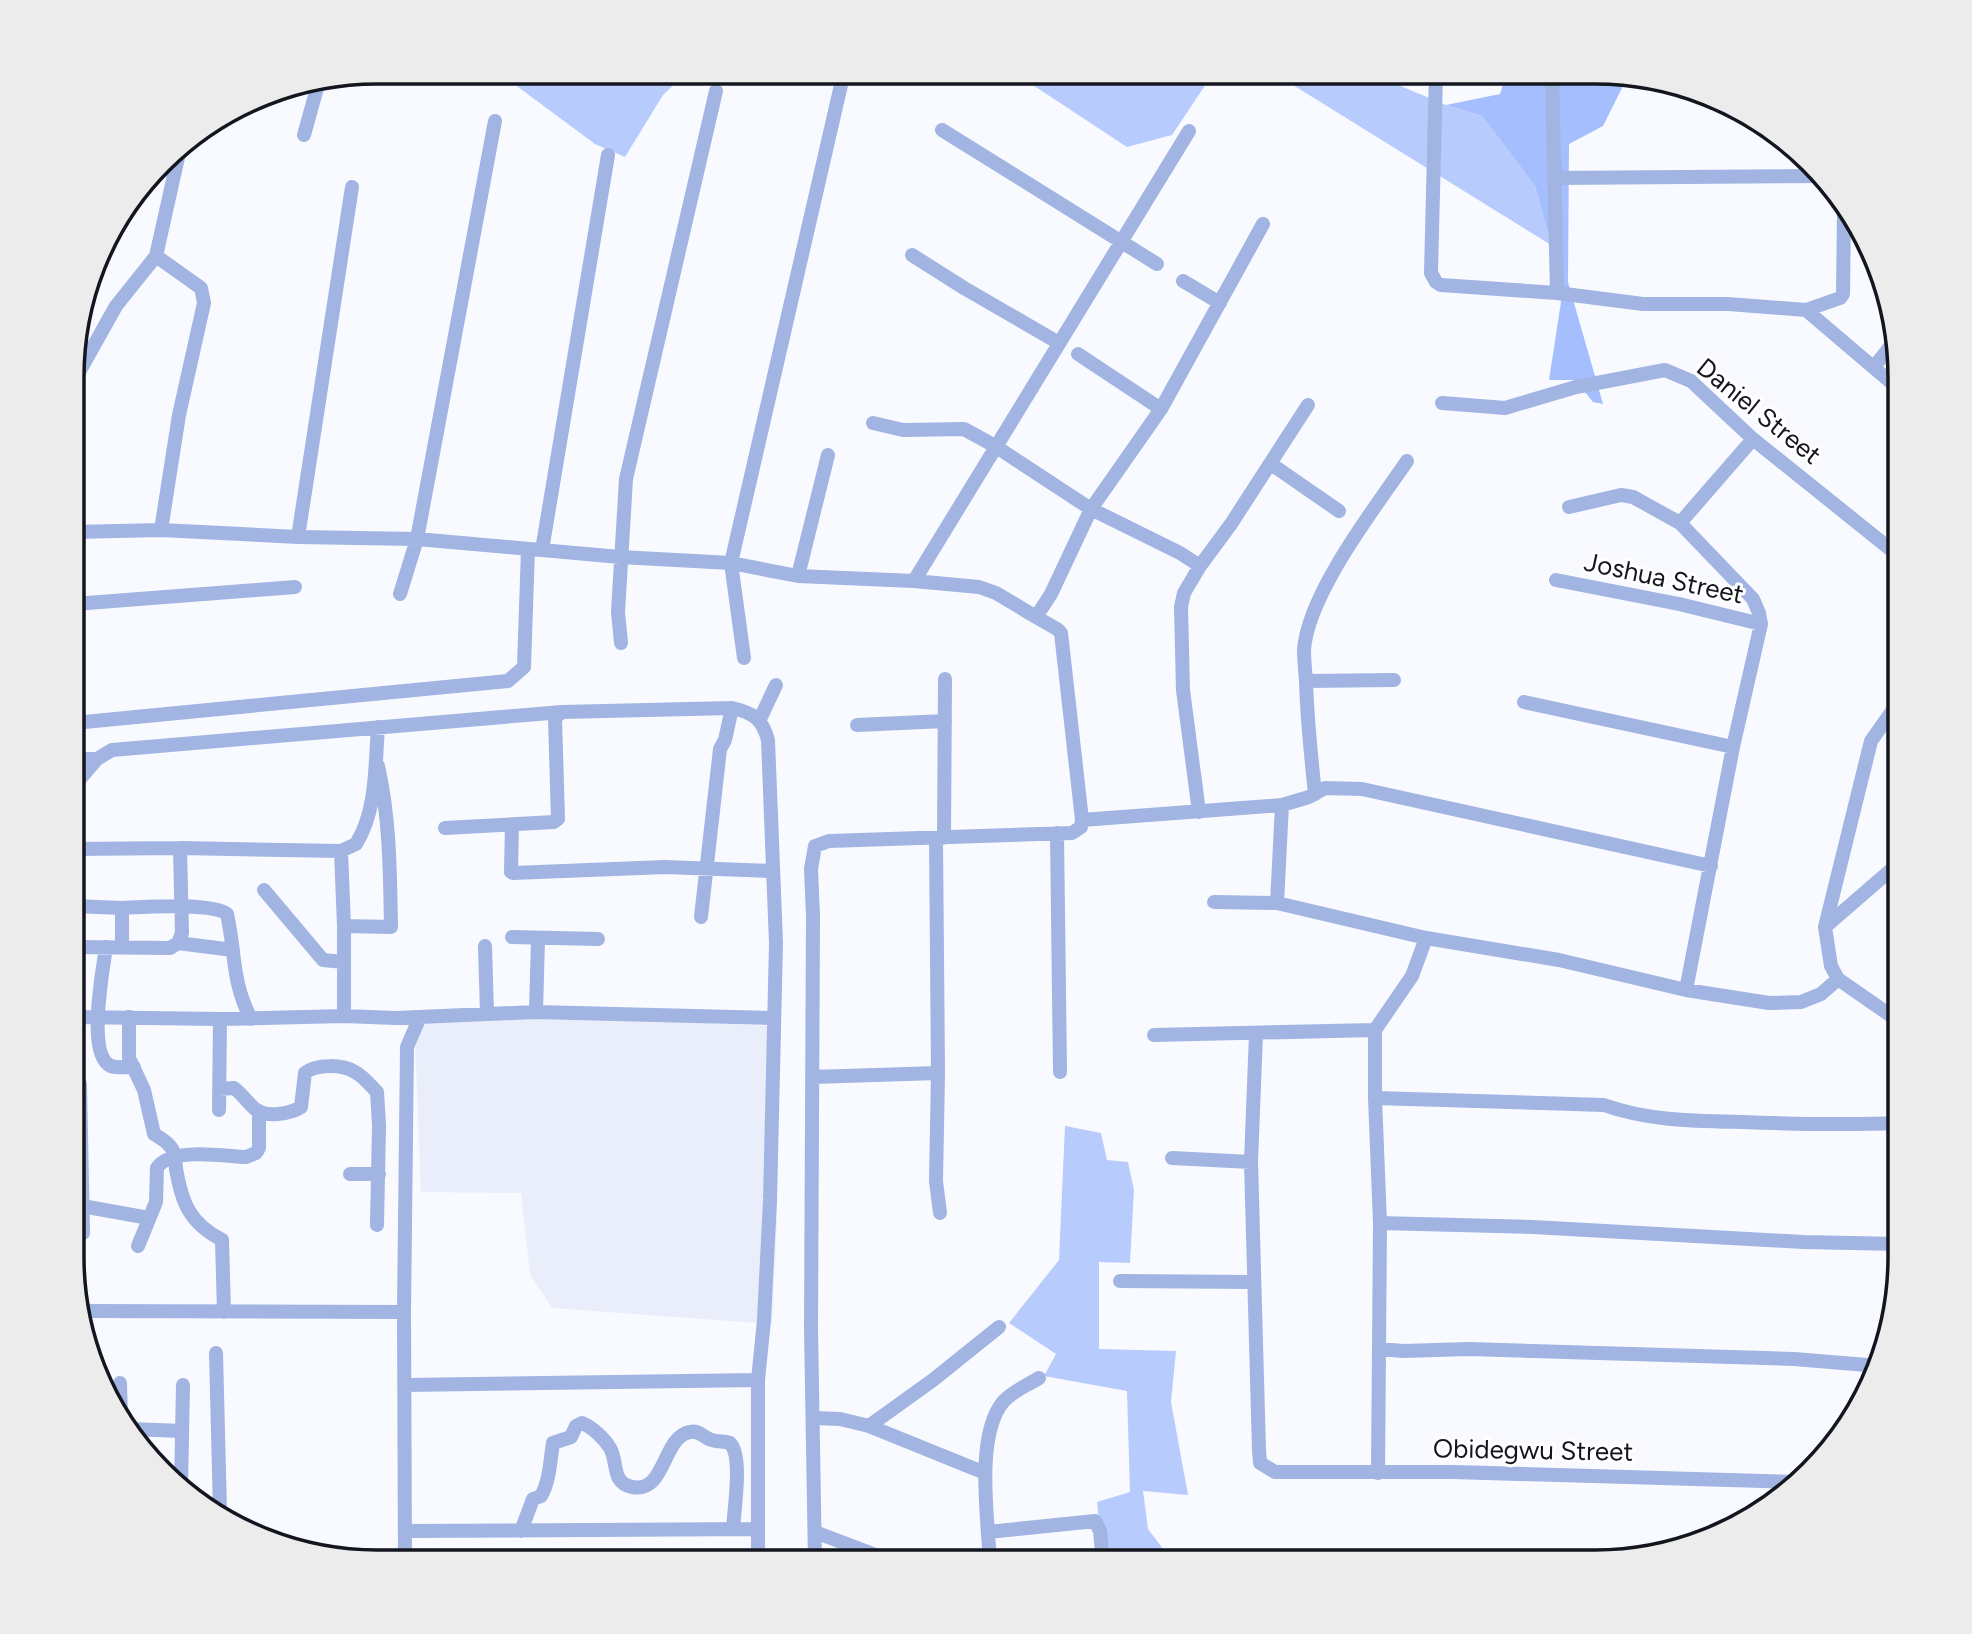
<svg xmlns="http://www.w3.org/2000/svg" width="1972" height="1634" viewBox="0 0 1972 1634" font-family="Figtree,sans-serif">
<rect width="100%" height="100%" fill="#f8faff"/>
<path fill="#e9eefa" d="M 609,1018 L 770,1026 L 777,1040 L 777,1219 L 772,1324 L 552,1308 L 530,1274 L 521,1193 L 421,1192 L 415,1043 L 424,1025 L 444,1019 Z"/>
<path fill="#b7cbfd" d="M 498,72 L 687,72 L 663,95 L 625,157 L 595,144 Z
M 1013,72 L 1214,72 L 1172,135 L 1127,147 Z
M 1272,72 L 1367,72 L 1446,105 L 1482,116 L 1535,186 L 1551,245 Z
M 1065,1126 L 1101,1133 L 1107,1160 L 1128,1162 L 1134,1190 L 1130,1263 L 1099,1262 L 1099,1349 L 1176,1351 L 1171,1402 L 1188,1495 L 1143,1491 L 1148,1529 L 1173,1562 L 1117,1562 L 1102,1548 L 1097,1502 L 1130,1492 L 1127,1391 L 1044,1376 L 1056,1354 L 1009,1323 L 1059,1260 Z"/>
<path fill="#a4befe" d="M 1507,72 L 1614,72 L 1628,76 L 1603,126 L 1569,144 L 1568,282 L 1603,404 L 1593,402 L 1575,380 L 1549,380 L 1561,302 L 1551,245 L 1535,186 L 1482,116 L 1446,105 L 1500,94 Z"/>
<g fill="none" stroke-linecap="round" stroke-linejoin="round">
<path stroke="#a1b4e2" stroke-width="14" d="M 1436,72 L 1431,273 L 1436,282 L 1441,285 L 1557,293 L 1643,304 L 1728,304 L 1806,310 L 1840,298 L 1843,294 L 1844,211
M 1552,72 L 1557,293
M 942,130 L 1157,264
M 304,135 L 319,81
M 1554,178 L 1821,176
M 912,255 L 964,288 L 1059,343
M 156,256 L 201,288 L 204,303 L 179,415 L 161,530
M 1183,281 L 1220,303
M 1806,310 L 1900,390
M 1078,354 L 1161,409
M 1874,367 L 1893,343
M 74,381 L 116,306 L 156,256 L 181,144
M 1442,403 L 1505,408 L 1576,387 L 1665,370 L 1691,381 L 1753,439 L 1900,557
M 873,423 L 903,430 L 964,429 L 995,446 L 1091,509 L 1180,553 L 1200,566 L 1184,593 L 1181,607 L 1183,690 L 1199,812
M 1271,464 L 1339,511
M 1569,507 L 1621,495 L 1633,497 L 1680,523 L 1753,439
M 1680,523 L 1753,599 L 1759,613 L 1761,624 L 1733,747 L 1686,990
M 74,532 L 161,530 L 298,537 L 417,539 L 620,557 L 731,563 L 798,576 L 914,581 L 979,587 L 996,593 L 1036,617
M 298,537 L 352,187
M 542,550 L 608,155
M 1200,566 L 1231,524 L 1308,405
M 798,576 L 828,455
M 1556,580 L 1679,604 L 1761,624
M 914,581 L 1189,131
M 400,594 L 417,539 L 495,121
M 74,604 L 295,587
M 621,643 L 618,612 L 626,479 L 716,91
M 744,658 L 731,563 L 844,72
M 1306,681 L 1394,680
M 1524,702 L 1733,747
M 760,719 L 776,685
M 74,723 L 508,681 L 524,667 L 528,549
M 857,725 L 945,721
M 74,759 L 97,759
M 73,787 L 97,759 L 112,750 L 562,712
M 1315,794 C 1311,756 1307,719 1306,681 C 1305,670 1304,659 1304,649 C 1309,592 1375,508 1407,461
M 1082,820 L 1061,633 L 1057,629 L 1036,617 L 1051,594 L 1091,509 L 1161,409 L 1263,224
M 512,825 L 511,872 L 513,873 L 665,867 L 772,871
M 445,828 L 554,822 L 558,819 L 555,718 L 562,712 L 732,708 C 753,713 762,718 768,740 L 776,943 L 770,1200 L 764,1320 L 758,1380 L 758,1562
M 1057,833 L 1060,1072
M 944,838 L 945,679
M 936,839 L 938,1073 L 936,1181 L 940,1213
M 73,849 L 180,848 L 341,851
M 264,890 L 323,960 L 344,962
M 1214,902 L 1277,903 L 1426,938 L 1559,960 L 1686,990 L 1769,1003 L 1801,1002 L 1821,994 L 1838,979
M 1277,903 L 1282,805
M 73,906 L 122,908 L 122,947
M 122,908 C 144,907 211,902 227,914 C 236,954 231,980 251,1019
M 701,917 L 720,749 L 725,740 L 732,708
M 344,926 L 391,927 C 390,873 390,819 378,766
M 1825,927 L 1900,862
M 512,937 L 598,939
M 178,943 L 233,950
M 485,946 L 487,1013
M 73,947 L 170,948 L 178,943 L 182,933 L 180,848
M 106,947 C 103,970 86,1055 111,1066 C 117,1068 128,1067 134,1067
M 536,1012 L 538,939
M 344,1016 L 344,926 L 341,851 L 356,844 C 377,811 375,765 378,727
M 73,1017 L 220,1019 L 344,1016 L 396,1018 L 536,1012 L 773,1018
M 129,1017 L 129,1058 L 144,1090 L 154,1134 C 162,1139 171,1144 174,1153 C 177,1158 175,1163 176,1169 C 182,1204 190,1223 222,1240 L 224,1312
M 1900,1022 L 1838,979 L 1831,966 L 1825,927 L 1871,741 L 1900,700
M 1256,1034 L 1251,1162 L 1259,1450 L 1260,1463 L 1275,1472 L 1453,1472 L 1797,1482
M 1154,1035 L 1375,1030
M 812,1077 L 938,1073
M 80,1084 L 83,1233
M 219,1089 L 234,1088 C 242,1094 248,1103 255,1109 C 266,1118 290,1114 301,1107 L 305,1073 C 316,1064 342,1064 355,1072 C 363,1076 370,1085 377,1092 L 379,1125 L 377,1225
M 1375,1098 L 1604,1105 C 1648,1121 1697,1121 1743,1122 C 1795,1124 1847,1125 1900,1123
M 219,1110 L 220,1019
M 1172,1158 L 1251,1162
M 350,1174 L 379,1174
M 82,1206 L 149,1218
M 1380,1223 L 1533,1227 L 1803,1242 L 1900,1244
M 138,1246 L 156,1202 L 157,1168 C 170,1147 223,1156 246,1157 L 256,1153 L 259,1148 L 259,1111
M 1120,1281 L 1253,1282
M 82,1311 L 404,1312
M 1379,1349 L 1403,1351 L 1470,1349 L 1794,1359 L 1879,1366
M 216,1353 L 220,1512
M 120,1383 L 121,1417
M 405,1385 L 758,1380
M 814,1418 L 840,1419 L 869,1426 L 985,1473
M 869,1426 L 933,1380 L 999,1327
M 130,1429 L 182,1431
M 1378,1473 L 1380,1223 L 1375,1098 L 1375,1030 L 1412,976 L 1426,938
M 181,1486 L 183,1385
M 405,1531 L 758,1529
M 521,1531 L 533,1499 L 541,1496 C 550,1480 550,1461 553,1443 L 571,1437 L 576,1426 L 582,1423 C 592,1427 604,1438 610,1448 C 618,1461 611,1483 632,1487 C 666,1494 662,1437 690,1432 C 699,1430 702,1436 709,1439 C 715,1442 724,1441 730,1443 C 743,1456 734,1510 733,1529
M 815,1532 L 894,1562
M 988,1532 L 1095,1521 L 1100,1531 L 1103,1562
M 1215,1560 L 1225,1562
M 405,1562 L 404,1312 L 407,1047 L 420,1017
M 815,1562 L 811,1328 L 813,916 L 811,869 L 815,846 L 829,841 L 1072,833 L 1081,827 L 1082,820 L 1282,805 L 1309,797 L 1325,788 L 1362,789 L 1711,866
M 990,1562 C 988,1520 975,1436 1003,1402 C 1011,1392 1028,1385 1039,1378"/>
</g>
<g text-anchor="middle" stroke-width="6" stroke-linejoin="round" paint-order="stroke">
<g font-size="26" fill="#13161e" stroke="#fff">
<text transform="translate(1759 411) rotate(39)" y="9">Daniel Street</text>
<text transform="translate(1664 578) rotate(12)" y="9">Joshua Street</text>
<text transform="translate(1533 1450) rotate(1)" y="9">Obidegwu Street</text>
</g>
</g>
<path d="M0 0H1972V1634H0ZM377 84H1595A293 293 0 0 1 1888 377V1257A293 293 0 0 1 1595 1550H377A293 293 0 0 1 84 1257V377A293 293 0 0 1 377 84Z" fill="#ececed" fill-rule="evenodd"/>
<path fill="none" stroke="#13161e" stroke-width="3.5" d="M377 84H1595A293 293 0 0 1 1888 377V1257A293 293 0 0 1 1595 1550H377A293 293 0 0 1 84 1257V377A293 293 0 0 1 377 84Z"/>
</svg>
